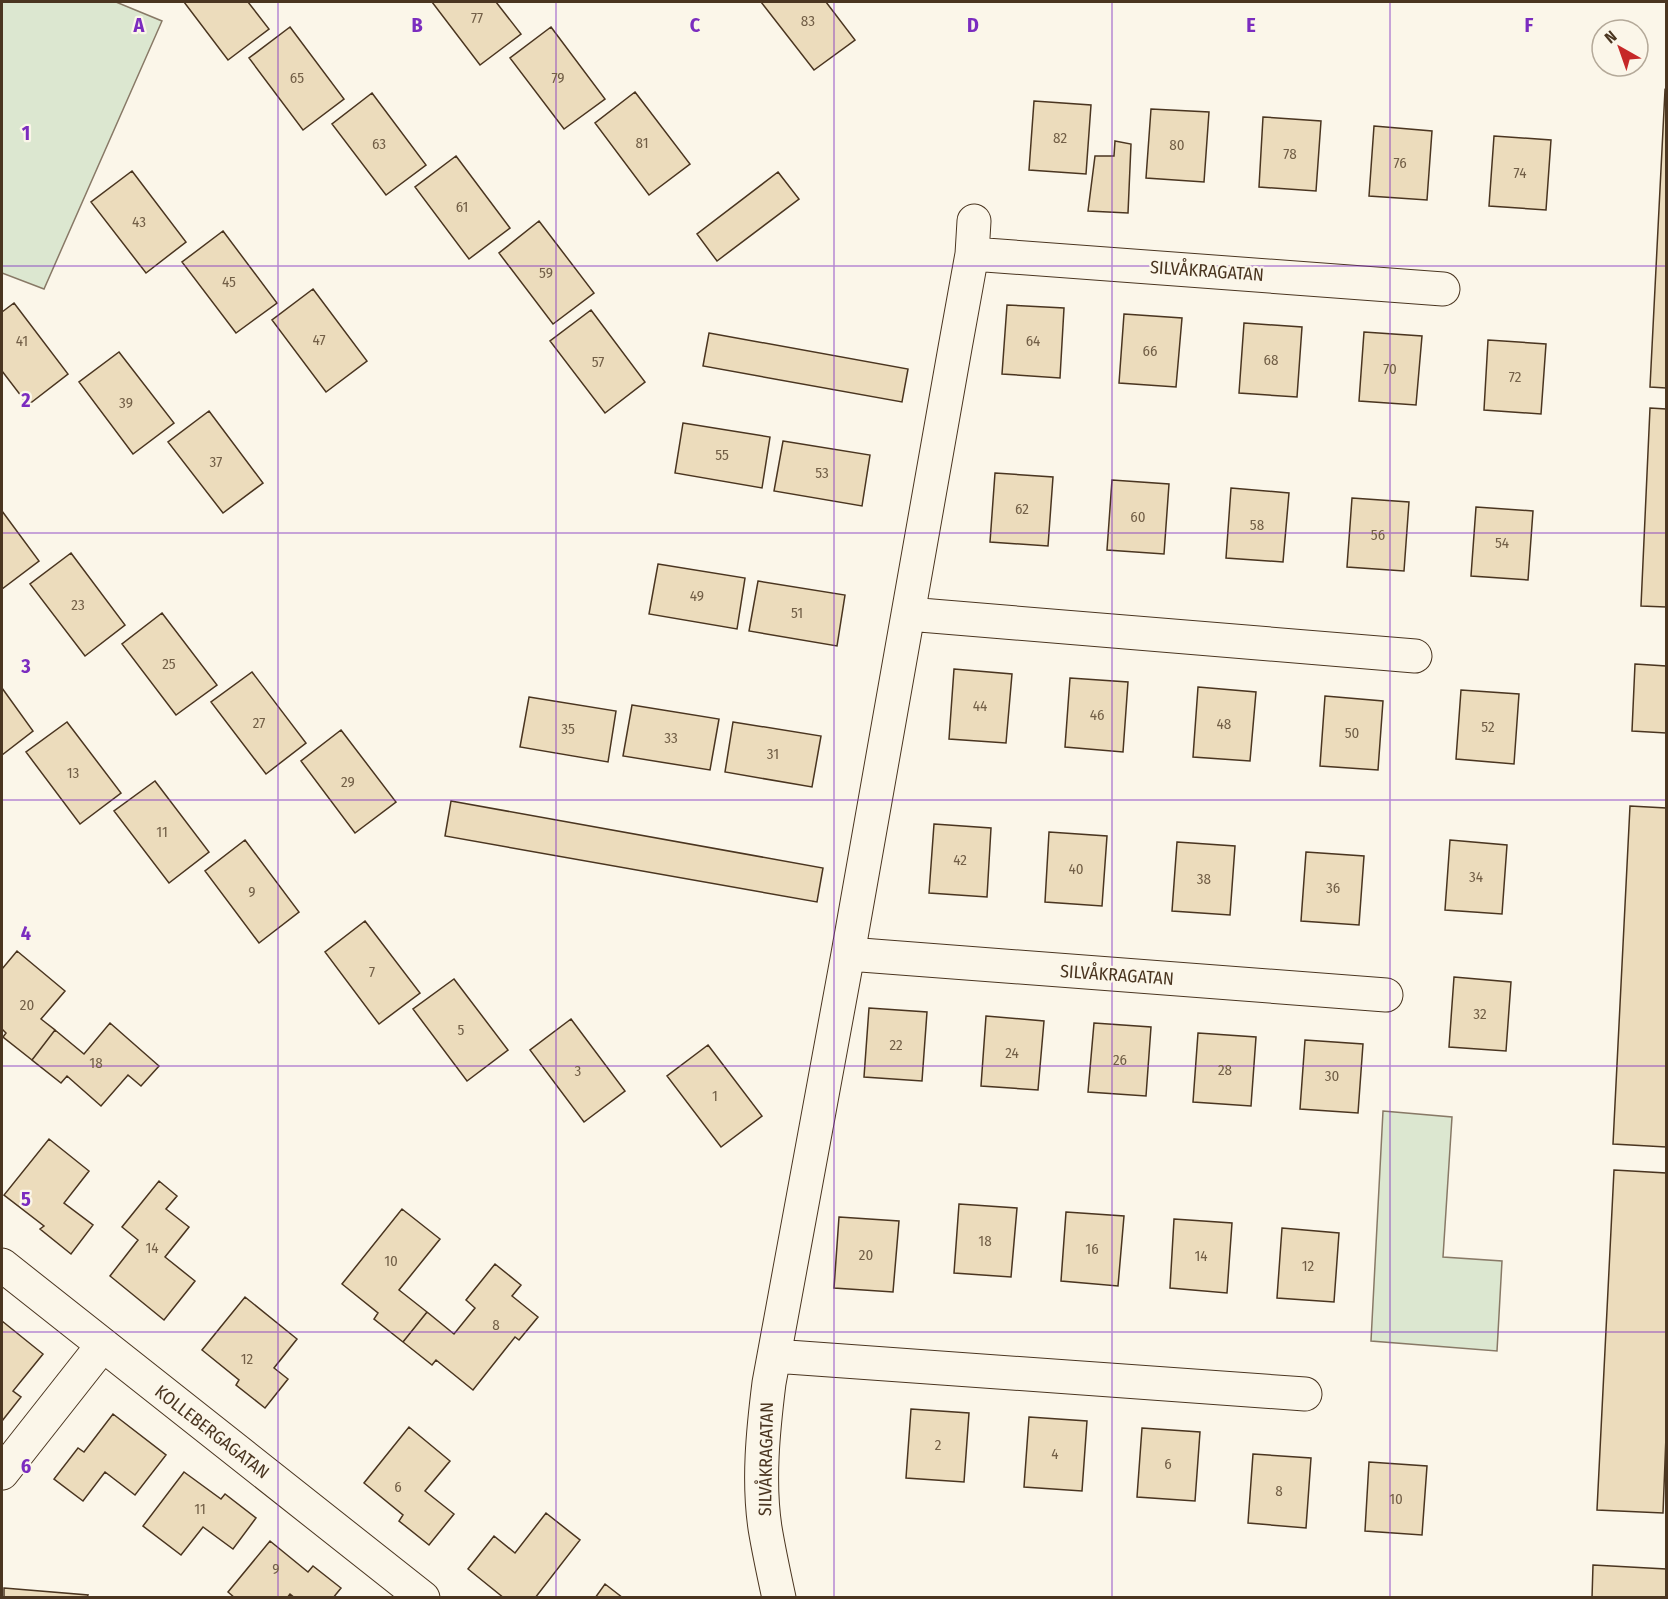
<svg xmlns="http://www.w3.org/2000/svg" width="1668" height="1599" viewBox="0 0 1668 1599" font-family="'Fira Sans Condensed',sans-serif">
<rect width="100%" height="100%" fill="#fbf6e9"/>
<path fill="#dce7d0" stroke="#887966" stroke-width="1.5" d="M 2,2 L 116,2 L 162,21 L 44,289 L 2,273 Z
M 1383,1111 L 1452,1117 L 1443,1257 L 1502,1261 L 1497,1351 L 1371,1341 Z"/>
<path fill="#ecdcbc" stroke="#4a3520" stroke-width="1.5" d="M 184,2 L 248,2 L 269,29 L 228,60 Z
M 432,2 L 496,2 L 521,34 L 480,65 Z
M 761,2 L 826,2 L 855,40 L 814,70 Z
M 290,27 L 344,99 L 303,130 L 249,58 Z
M 551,27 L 605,99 L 564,129 L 510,58 Z
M 1665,90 L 1666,91 L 1666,388 L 1650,387 Z
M 635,92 L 690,164 L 649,195 L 595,123 Z
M 372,93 L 426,165 L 386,195 L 332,124 Z
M 1034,101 L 1091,105 L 1086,174 L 1029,170 Z
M 1151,109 L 1209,112 L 1204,182 L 1146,178 Z
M 1263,117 L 1321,121 L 1316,191 L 1259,187 Z
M 1374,126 L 1432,131 L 1427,200 L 1369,196 Z
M 1494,136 L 1551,140 L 1546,210 L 1489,206 Z
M 1115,141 L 1131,144 L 1128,213 L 1088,211 L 1095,156 L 1114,156 Z
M 456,156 L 510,228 L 469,259 L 415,187 Z
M 132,171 L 186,242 L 146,273 L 91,202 Z
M 778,172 L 799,199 L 717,261 L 697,234 Z
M 539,221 L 594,293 L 553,324 L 499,253 Z
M 223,231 L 277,303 L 236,333 L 182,262 Z
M 313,289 L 367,361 L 326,392 L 272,320 Z
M 14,303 L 68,374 L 28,405 L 2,371 L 2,312 Z
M 1007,305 L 1064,308 L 1060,378 L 1002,374 Z
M 591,310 L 645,382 L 605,413 L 550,341 Z
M 1124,314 L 1182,318 L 1176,387 L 1119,383 Z
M 1244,323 L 1302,327 L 1297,397 L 1239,393 Z
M 1364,332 L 1422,336 L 1416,405 L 1359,401 Z
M 709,333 L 908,369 L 902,402 L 703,366 Z
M 1488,340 L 1546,344 L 1541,414 L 1484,410 Z
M 119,352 L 174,423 L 133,454 L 79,382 Z
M 1650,408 L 1666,409 L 1666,607 L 1641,606 Z
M 209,411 L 263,483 L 223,513 L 168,442 Z
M 683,423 L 770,437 L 762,488 L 675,473 Z
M 783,441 L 870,455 L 862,506 L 774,491 Z
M 995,473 L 1053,477 L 1048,546 L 990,542 Z
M 1112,480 L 1169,484 L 1164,554 L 1107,550 Z
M 1231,488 L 1289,493 L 1283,562 L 1226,558 Z
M 1352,498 L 1409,502 L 1404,571 L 1347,567 Z
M 1476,507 L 1533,511 L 1528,580 L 1471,576 Z
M 2,511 L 39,561 L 2,589 Z
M 71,553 L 125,625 L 85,656 L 30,584 Z
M 658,564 L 745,578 L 737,629 L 649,614 Z
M 758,581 L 845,595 L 837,646 L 749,631 Z
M 162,613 L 217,685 L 176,715 L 122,644 Z
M 1635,664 L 1666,666 L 1666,733 L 1632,731 Z
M 954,669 L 1012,674 L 1006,743 L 949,739 Z
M 252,672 L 306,743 L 266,774 L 211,702 Z
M 1070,678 L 1128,682 L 1123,752 L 1065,747 Z
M 1198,687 L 1256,692 L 1250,761 L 1193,757 Z
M 2,688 L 33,731 L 2,755 Z
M 1461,690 L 1519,694 L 1514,764 L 1456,759 Z
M 1325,696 L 1383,701 L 1378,770 L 1320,766 Z
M 529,697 L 616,711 L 608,762 L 520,747 Z
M 632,705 L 719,719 L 710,770 L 623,756 Z
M 67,722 L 121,793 L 80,824 L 26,752 Z
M 733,722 L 821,736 L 812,787 L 725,772 Z
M 341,730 L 396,802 L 355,833 L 301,761 Z
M 155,781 L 209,852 L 169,883 L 114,811 Z
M 451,801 L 823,868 L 817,902 L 445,836 Z
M 1630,806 L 1666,808 L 1666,1147 L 1613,1144 Z
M 934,824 L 991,828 L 987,897 L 929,893 Z
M 1049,832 L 1107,836 L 1102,906 L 1045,902 Z
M 245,840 L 299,912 L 259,943 L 205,871 Z
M 1450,840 L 1507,845 L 1502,914 L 1445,910 Z
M 1177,842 L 1235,846 L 1230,915 L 1172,911 Z
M 1306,852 L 1364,856 L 1359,925 L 1301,921 Z
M 365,921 L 420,993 L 379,1024 L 325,952 Z
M 17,951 L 65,991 L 41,1019 L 55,1030 L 32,1060 L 3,1037 L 6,1033 L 2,1029 L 2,969 Z
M 1454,977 L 1511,982 L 1506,1051 L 1449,1047 Z
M 454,979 L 508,1050 L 467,1081 L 413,1009 Z
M 869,1008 L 927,1012 L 922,1081 L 864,1077 Z
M 986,1016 L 1044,1021 L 1038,1090 L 981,1086 Z
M 571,1019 L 625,1091 L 584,1122 L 530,1050 Z
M 110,1023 L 159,1066 L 141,1086 L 128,1075 L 101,1106 L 67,1076 L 61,1083 L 32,1060 L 55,1030 L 84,1054 Z
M 1094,1023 L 1151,1027 L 1146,1096 L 1088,1092 Z
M 1198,1033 L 1256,1037 L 1251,1106 L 1193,1102 Z
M 1305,1040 L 1363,1044 L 1358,1113 L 1300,1109 Z
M 708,1045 L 762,1116 L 721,1147 L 667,1076 Z
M 49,1139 L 89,1171 L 64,1203 L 93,1225 L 71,1254 L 40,1229 L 44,1226 L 4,1195 Z
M 1614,1170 L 1666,1173 L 1666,1436 L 1663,1513 L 1597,1510 Z
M 159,1181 L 177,1196 L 166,1209 L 189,1227 L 165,1257 L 195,1281 L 164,1320 L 110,1276 L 138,1240 L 122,1227 Z
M 959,1204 L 1017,1208 L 1011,1277 L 954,1273 Z
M 402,1209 L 440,1239 L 399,1290 L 427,1312 L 403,1342 L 374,1319 L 378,1313 L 342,1284 Z
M 1066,1212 L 1124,1216 L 1118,1286 L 1061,1281 Z
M 839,1217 L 899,1221 L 893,1292 L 834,1288 Z
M 1174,1219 L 1232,1223 L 1227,1293 L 1170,1288 Z
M 1282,1228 L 1339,1233 L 1334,1302 L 1277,1298 Z
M 495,1264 L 521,1285 L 512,1296 L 538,1317 L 519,1340 L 515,1337 L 473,1390 L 436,1360 L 432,1365 L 403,1342 L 427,1312 L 454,1334 L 475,1308 L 466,1300 Z
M 245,1297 L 297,1339 L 274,1368 L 288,1379 L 265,1408 L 236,1385 L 239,1380 L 202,1350 Z
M 2,1321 L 43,1354 L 13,1391 L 21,1397 L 2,1421 Z
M 911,1409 L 969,1413 L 964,1482 L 906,1478 Z
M 113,1414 L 166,1455 L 135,1495 L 105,1472 L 83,1501 L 54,1479 L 78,1448 L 84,1452 Z
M 1029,1417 L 1087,1421 L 1082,1491 L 1024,1487 Z
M 409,1427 L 450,1461 L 425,1491 L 454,1514 L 429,1545 L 399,1521 L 403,1515 L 364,1483 Z
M 1142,1428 L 1200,1432 L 1195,1501 L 1137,1497 Z
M 1253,1454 L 1311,1458 L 1306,1528 L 1248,1523 Z
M 1369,1462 L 1427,1466 L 1422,1535 L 1365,1531 Z
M 184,1472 L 221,1499 L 225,1494 L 256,1518 L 233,1549 L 203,1527 L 181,1555 L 143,1526 Z
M 546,1513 L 580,1540 L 535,1598 L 504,1598 L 468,1569 L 494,1536 L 515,1553 Z
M 270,1541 L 308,1572 L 313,1566 L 341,1588 L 333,1598 L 295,1598 L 290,1594 L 287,1598 L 235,1598 L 228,1592 Z
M 1593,1565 L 1666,1569 L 1666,1598 L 1592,1598 Z
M 605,1584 L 623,1598 L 595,1598 Z
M 4,1588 L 88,1595 L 87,1598 L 4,1598 Z"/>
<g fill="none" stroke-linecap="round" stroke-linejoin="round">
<defs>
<path id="minor" d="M 972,254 L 1443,289
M 908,614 L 1415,656
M 848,954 L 1386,995
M 2,1265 L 423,1598
M 774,1356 L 1305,1394
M 2,1473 L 102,1346
M 779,1598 C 774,1575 769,1552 765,1528 C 758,1481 763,1431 769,1383 L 848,954 L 955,348 L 972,254 L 974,221"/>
</defs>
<use href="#minor" stroke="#4a3520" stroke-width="35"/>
<use href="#minor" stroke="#fbf6e9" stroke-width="33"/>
</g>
<path fill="none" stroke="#7b2cbf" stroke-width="1.5" stroke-opacity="0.55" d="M 278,2 L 278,1598M 556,2 L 556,1598M 834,2 L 834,1598M 1112,2 L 1112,1598M 1390,2 L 1390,1598M 2,266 L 1666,266M 2,533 L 1666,533M 2,800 L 1666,800M 2,1066 L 1666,1066M 2,1332 L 1666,1332"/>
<g text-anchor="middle" stroke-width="4.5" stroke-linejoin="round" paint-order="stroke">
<g font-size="15" fill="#725f47">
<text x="477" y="23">77</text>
<text x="808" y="26">83</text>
<text x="297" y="83">65</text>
<text x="558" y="83">79</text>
<text x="1060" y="143">82</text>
<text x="642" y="148">81</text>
<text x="379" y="149">63</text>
<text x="1177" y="150">80</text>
<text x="1290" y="159">78</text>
<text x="1400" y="168">76</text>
<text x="1520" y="178">74</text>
<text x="462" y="212">61</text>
<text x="139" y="227">43</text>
<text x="546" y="278">59</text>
<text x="229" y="287">45</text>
<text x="319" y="345">47</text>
<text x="22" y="346">41</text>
<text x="1033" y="346">64</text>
<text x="1150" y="356">66</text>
<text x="1271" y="365">68</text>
<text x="598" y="367">57</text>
<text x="1390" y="374">70</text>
<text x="1515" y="382">72</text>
<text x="126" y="408">39</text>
<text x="722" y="460">55</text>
<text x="216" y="467">37</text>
<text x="822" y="478">53</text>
<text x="1022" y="514">62</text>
<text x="1138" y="522">60</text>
<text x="1257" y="530">58</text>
<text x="1378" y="540">56</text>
<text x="1502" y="548">54</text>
<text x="697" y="601">49</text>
<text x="78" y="610">23</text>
<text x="797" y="618">51</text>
<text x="169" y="669">25</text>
<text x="980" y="711">44</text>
<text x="1097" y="720">46</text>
<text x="259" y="728">27</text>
<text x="1224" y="729">48</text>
<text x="1488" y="732">52</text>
<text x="568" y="734">35</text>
<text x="1352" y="738">50</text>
<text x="671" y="743">33</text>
<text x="773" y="759">31</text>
<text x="73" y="778">13</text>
<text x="348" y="787">29</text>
<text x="162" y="837">11</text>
<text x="960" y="865">42</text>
<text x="1076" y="874">40</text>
<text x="1476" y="882">34</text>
<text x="1204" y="884">38</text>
<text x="1333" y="893">36</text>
<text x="252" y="897">9</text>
<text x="372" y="977">7</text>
<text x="27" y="1010">20</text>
<text x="1480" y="1019">32</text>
<text x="461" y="1035">5</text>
<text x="896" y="1050">22</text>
<text x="1012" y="1058">24</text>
<text x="1120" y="1065">26</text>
<text x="96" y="1068">18</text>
<text x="1225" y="1075">28</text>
<text x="578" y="1076">3</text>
<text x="1332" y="1081">30</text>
<text x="715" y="1101">1</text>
<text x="985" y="1246">18</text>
<text x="152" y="1253">14</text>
<text x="1092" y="1254">16</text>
<text x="866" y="1260">20</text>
<text x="1201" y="1261">14</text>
<text x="391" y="1266">10</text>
<text x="1308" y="1271">12</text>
<text x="496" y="1330">8</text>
<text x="247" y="1364">12</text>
<text x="938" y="1450">2</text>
<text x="1055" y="1459">4</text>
<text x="1168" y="1469">6</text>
<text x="398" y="1492">6</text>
<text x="1279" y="1496">8</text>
<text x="1396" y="1504">10</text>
<text x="200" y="1514">11</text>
<text x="276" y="1574">9</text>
</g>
<g font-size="18" fill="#4a3520" stroke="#fbf6e9">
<text transform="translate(1207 271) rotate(4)" y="6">SILVÅKRAGATAN</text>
<text transform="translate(1117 975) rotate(4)" y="6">SILVÅKRAGATAN</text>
<text transform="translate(212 1432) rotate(38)" y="6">KOLLEBERGAGATAN</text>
<text transform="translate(766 1459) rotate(-89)" y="6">SILVÅKRAGATAN</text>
</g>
</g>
<g font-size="20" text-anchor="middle" font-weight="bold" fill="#7b2cbf" stroke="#fbf6e9" stroke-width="4.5" stroke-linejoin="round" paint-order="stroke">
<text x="139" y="32">A</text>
<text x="417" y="32">B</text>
<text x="695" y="32">C</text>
<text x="973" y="32">D</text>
<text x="1251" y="32">E</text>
<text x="1529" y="32">F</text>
<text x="26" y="140">1</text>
<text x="26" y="407">2</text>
<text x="26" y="673">3</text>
<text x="26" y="940">4</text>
<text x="26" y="1206">5</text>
<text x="26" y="1473">6</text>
</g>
<rect width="1668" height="1599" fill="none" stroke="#4a3520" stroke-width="6"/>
<g transform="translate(1620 48) rotate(320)"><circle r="28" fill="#fbf6e9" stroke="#b4a999" stroke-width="1.5"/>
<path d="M0-4.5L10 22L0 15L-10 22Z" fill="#c62828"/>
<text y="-9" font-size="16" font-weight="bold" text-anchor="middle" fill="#4a3520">N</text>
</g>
</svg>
